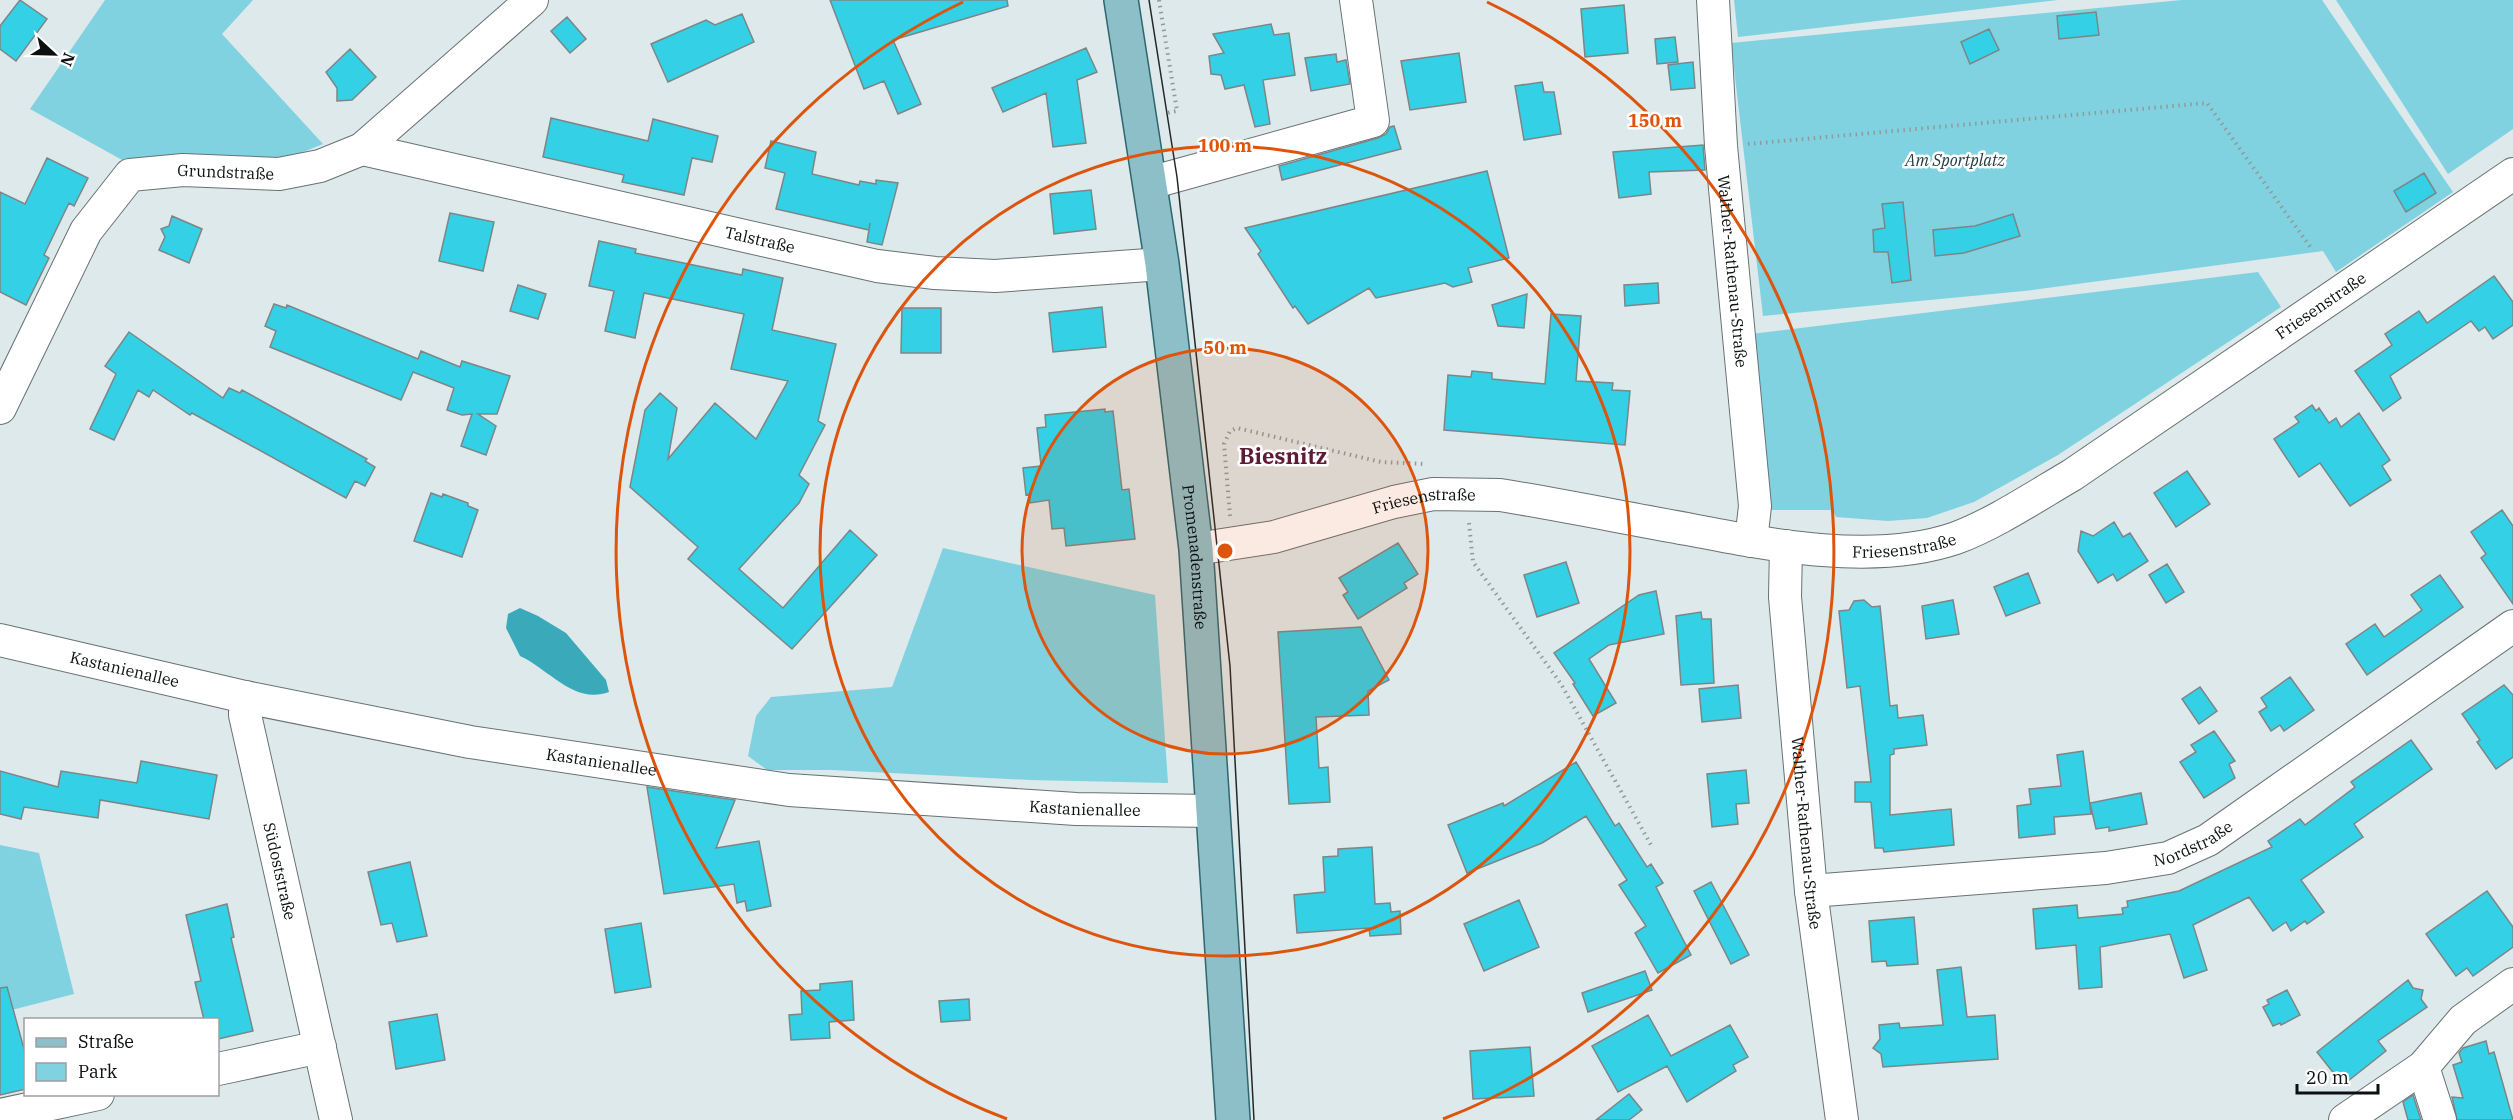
<svg xmlns="http://www.w3.org/2000/svg" width="2513" height="1120" viewBox="0 0 2513 1120" font-family="'IBM Plex Serif',serif">
<rect width="100%" height="100%" fill="#dde9ea"/>
<path fill="#80d2e0" d="M 105,0 L 253,0 L 222,34 L 323,144 L 286,159 L 124,161 L 30,109 Z
M 1734,0 L 2058,0 L 1738,37 Z
M 2182,0 L 2322,0 L 2453,192 L 2336,272 L 2323,251 L 2024,291 L 1763,316 L 1731,43 Z
M 2336,0 L 2513,0 L 2513,129 L 2448,174 Z
M 2258,272 L 2281,307 L 2058,455 L 1974,502 L 1927,518 L 1888,521 L 1836,517 L 1833,510 L 1767,510 L 1751,334 Z
M 943,548 L 1155,595 L 1168,783 L 1030,780 L 832,770 L 767,770 L 748,756 L 756,716 L 771,697 L 892,687 Z
M 0,845 L 39,853 L 74,994 L 0,1013 Z"/>
<path fill="#3aaaba" d="M 520,608 L 538,616 L 566,633 L 606,680 L 609,692 C 574,705 549,669 520,656 L 506,628 L 508,614 Z"/>
<path fill="#34d0e6" stroke="#7c8687" stroke-width="1.5" d="M 20,0 L 47,19 L 16,61 L 0,49 L 0,26 Z
M 830,0 L 1007,0 L 1008,6 L 893,40 L 921,104 L 898,114 L 884,81 L 864,89 Z
M 1624,5 L 1628,53 L 1585,57 L 1581,9 Z
M 2096,12 L 2099,35 L 2059,39 L 2057,16 Z
M 742,14 L 754,42 L 668,82 L 651,44 L 706,20 L 715,25 Z
M 567,17 L 586,39 L 570,53 L 551,31 Z
M 1271,24 L 1274,35 L 1289,33 L 1295,75 L 1263,80 L 1270,124 L 1255,127 L 1244,85 L 1225,89 L 1221,75 L 1211,74 L 1209,56 L 1224,53 L 1213,34 Z
M 1989,29 L 1999,50 L 1970,64 L 1961,42 Z
M 1675,37 L 1678,62 L 1657,64 L 1655,39 Z
M 1086,48 L 1097,72 L 1077,80 L 1086,143 L 1053,147 L 1046,93 L 1003,112 L 992,88 Z
M 350,49 L 376,77 L 352,100 L 337,101 L 337,88 L 326,72 Z
M 1459,53 L 1466,102 L 1410,110 L 1401,61 Z
M 1336,54 L 1337,62 L 1346,60 L 1350,84 L 1311,91 L 1305,58 Z
M 1693,62 L 1695,88 L 1671,90 L 1668,65 Z
M 1542,82 L 1544,92 L 1554,92 L 1561,134 L 1524,140 L 1515,86 Z
M 551,118 L 648,141 L 653,119 L 718,136 L 712,162 L 692,158 L 684,195 L 622,182 L 624,175 L 543,157 Z
M 1394,126 L 1401,149 L 1282,180 L 1279,166 L 1378,138 L 1386,134 L 1390,127 Z
M 771,141 L 816,152 L 812,174 L 859,185 L 860,181 L 876,184 L 876,180 L 898,183 L 882,245 L 867,242 L 870,223 L 869,230 L 776,209 L 785,173 L 765,168 Z
M 1703,145 L 1705,170 L 1649,172 L 1651,194 L 1619,198 L 1613,152 Z
M 47,158 L 88,178 L 74,206 L 69,203 L 44,255 L 49,258 L 26,305 L 0,292 L 0,192 L 25,204 Z
M 1487,171 L 1509,258 L 1468,268 L 1472,282 L 1453,287 L 1445,283 L 1376,298 L 1369,288 L 1308,324 L 1295,306 L 1293,308 L 1258,254 L 1261,251 L 1245,228 Z
M 2424,173 L 2436,193 L 2406,212 L 2394,191 Z
M 1091,190 L 1096,229 L 1054,234 L 1050,194 Z
M 1903,202 L 1911,280 L 1892,283 L 1888,252 L 1874,252 L 1873,230 L 1885,228 L 1882,204 Z
M 450,213 L 494,222 L 483,271 L 439,261 Z
M 2013,214 L 2020,236 L 1964,253 L 1935,256 L 1933,230 L 1975,226 Z
M 172,216 L 202,229 L 189,263 L 159,250 L 165,237 L 161,229 L 169,226 Z
M 599,241 L 636,249 L 635,253 L 742,275 L 743,269 L 783,278 L 772,330 L 836,344 L 818,421 L 825,425 L 799,475 L 809,484 L 799,503 L 739,569 L 783,608 L 850,530 L 877,555 L 792,649 L 688,559 L 698,547 L 630,487 L 645,410 L 660,393 L 677,408 L 668,459 L 715,403 L 756,439 L 788,381 L 731,369 L 744,314 L 644,293 L 635,338 L 605,331 L 614,291 L 589,286 Z
M 2494,276 L 2513,302 L 2513,325 L 2493,339 L 2485,327 L 2479,331 L 2471,321 L 2390,376 L 2401,398 L 2383,411 L 2355,371 L 2392,345 L 2385,334 L 2419,311 L 2427,323 Z
M 1658,283 L 1659,303 L 1625,306 L 1624,285 Z
M 518,285 L 546,294 L 538,319 L 510,311 Z
M 1527,294 L 1524,328 L 1498,326 L 1492,305 Z
M 274,304 L 286,308 L 287,305 L 418,359 L 421,351 L 460,367 L 462,361 L 510,376 L 497,414 L 478,414 L 496,426 L 486,455 L 461,446 L 472,414 L 462,415 L 447,410 L 454,388 L 413,372 L 401,400 L 270,347 L 276,331 L 265,326 Z
M 1102,307 L 1106,347 L 1053,352 L 1049,313 Z
M 902,308 L 941,308 L 941,353 L 901,353 Z
M 1551,314 L 1581,316 L 1576,381 L 1613,383 L 1612,390 L 1630,391 L 1625,445 L 1444,430 L 1448,375 L 1471,377 L 1472,371 L 1492,373 L 1492,379 L 1545,384 Z
M 129,332 L 223,398 L 229,388 L 240,393 L 242,390 L 367,459 L 365,461 L 375,467 L 365,486 L 355,481 L 346,498 L 192,413 L 190,415 L 153,390 L 149,397 L 138,390 L 114,440 L 90,429 L 116,374 L 105,366 Z
M 2312,405 L 2316,411 L 2319,408 L 2329,423 L 2336,418 L 2341,427 L 2359,413 L 2390,460 L 2382,466 L 2391,480 L 2350,506 L 2320,463 L 2299,477 L 2274,439 L 2299,422 L 2295,417 Z
M 1105,409 L 1105,412 L 1113,411 L 1122,490 L 1129,489 L 1135,539 L 1066,546 L 1064,528 L 1052,529 L 1049,500 L 1030,503 L 1029,494 L 1026,495 L 1023,468 L 1041,466 L 1037,428 L 1046,427 L 1045,415 Z
M 2187,471 L 2210,504 L 2176,527 L 2154,493 Z
M 431,493 L 442,497 L 443,494 L 468,503 L 468,506 L 478,510 L 462,557 L 414,541 Z
M 2502,510 L 2513,526 L 2513,604 L 2481,558 L 2486,554 L 2471,532 Z
M 2114,522 L 2123,537 L 2130,533 L 2148,561 L 2117,581 L 2113,574 L 2098,583 L 2078,551 L 2081,531 L 2093,536 Z
M 1398,543 L 1418,574 L 1404,583 L 1407,588 L 1358,619 L 1343,595 L 1348,592 L 1339,578 Z
M 1566,562 L 1579,603 L 1537,617 L 1524,575 Z
M 2167,564 L 2184,592 L 2166,603 L 2149,575 Z
M 2028,573 L 2040,603 L 2006,616 L 1994,587 Z
M 2440,575 L 2463,607 L 2367,675 L 2346,644 L 2375,624 L 2384,637 L 2422,610 L 2411,595 Z
M 1656,591 L 1664,634 L 1609,645 L 1589,659 L 1616,703 L 1593,716 L 1573,684 L 1575,683 L 1554,653 L 1639,595 Z
M 1864,600 L 1872,607 L 1880,606 L 1890,706 L 1897,705 L 1898,718 L 1923,715 L 1927,745 L 1894,749 L 1894,754 L 1890,755 L 1890,815 L 1951,809 L 1954,845 L 1884,852 L 1883,848 L 1875,848 L 1871,802 L 1855,802 L 1855,782 L 1871,782 L 1860,686 L 1847,688 L 1839,611 L 1849,610 L 1854,601 Z
M 1953,600 L 1959,634 L 1926,639 L 1922,606 Z
M 1701,612 L 1702,619 L 1711,619 L 1714,683 L 1681,685 L 1676,616 Z
M 1361,627 L 1389,680 L 1368,691 L 1369,715 L 1316,717 L 1319,768 L 1328,767 L 1330,802 L 1289,804 L 1278,632 Z
M 2290,677 L 2314,710 L 2284,731 L 2280,725 L 2271,731 L 2259,712 L 2267,707 L 2261,698 Z
M 1738,685 L 1741,718 L 1702,722 L 1699,689 Z
M 2504,685 L 2513,695 L 2513,757 L 2496,769 L 2477,742 L 2480,740 L 2462,714 Z
M 2200,687 L 2217,711 L 2199,724 L 2182,699 Z
M 2214,731 L 2235,761 L 2229,764 L 2235,778 L 2204,798 L 2180,762 L 2196,752 L 2191,745 Z
M 2411,740 L 2432,769 L 2354,824 L 2363,837 L 2301,880 L 2324,912 L 2307,924 L 2305,921 L 2291,931 L 2286,922 L 2273,931 L 2249,897 L 2193,925 L 2207,970 L 2184,978 L 2170,934 L 2100,947 L 2102,987 L 2079,989 L 2076,945 L 2036,949 L 2033,909 L 2077,905 L 2078,918 L 2123,914 L 2122,908 L 2128,907 L 2127,901 L 2179,891 L 2272,847 L 2268,841 L 2300,819 L 2305,825 L 2355,787 L 2351,782 Z
M 2083,751 L 2091,814 L 2054,817 L 2055,834 L 2019,838 L 2017,806 L 2031,804 L 2029,789 L 2061,786 L 2057,755 Z
M 141,761 L 217,775 L 209,819 L 100,800 L 98,818 L 24,807 L 21,819 L 0,814 L 0,771 L 58,787 L 61,771 L 137,783 Z
M 1576,762 L 1615,826 L 1619,823 L 1647,867 L 1651,864 L 1663,883 L 1656,887 L 1691,955 L 1658,973 L 1635,933 L 1646,926 L 1619,885 L 1627,880 L 1586,816 L 1542,843 L 1467,873 L 1448,825 L 1503,803 L 1504,806 Z
M 1746,770 L 1749,803 L 1736,804 L 1738,824 L 1712,827 L 1707,774 Z
M 647,787 L 735,800 L 716,848 L 759,841 L 771,906 L 747,911 L 745,901 L 737,903 L 734,884 L 664,894 Z
M 2141,793 L 2147,824 L 2109,831 L 2109,827 L 2096,829 L 2090,803 Z
M 1372,847 L 1375,904 L 1390,903 L 1391,912 L 1400,911 L 1401,934 L 1370,936 L 1369,928 L 1297,933 L 1294,895 L 1325,892 L 1323,857 L 1338,856 L 1338,849 Z
M 410,862 L 427,936 L 397,942 L 392,923 L 381,925 L 368,872 Z
M 1711,882 L 1749,955 L 1731,964 L 1694,891 Z
M 2487,891 L 2513,927 L 2513,947 L 2473,976 L 2467,968 L 2456,976 L 2426,934 Z
M 1519,900 L 1539,947 L 1484,971 L 1464,924 Z
M 227,904 L 234,937 L 231,938 L 253,1031 L 218,1039 L 218,1020 L 204,1020 L 195,982 L 201,981 L 186,915 Z
M 1914,917 L 1918,964 L 1887,966 L 1886,961 L 1872,962 L 1869,921 Z
M 641,923 L 651,987 L 615,993 L 605,929 Z
M 1961,967 L 1967,1017 L 1995,1015 L 1998,1059 L 1883,1067 L 1881,1054 L 1873,1048 L 1880,1039 L 1879,1025 L 1899,1023 L 1900,1028 L 1943,1025 L 1937,970 Z
M 1645,971 L 1652,990 L 1588,1012 L 1582,993 Z
M 2408,980 L 2413,988 L 2423,990 L 2421,999 L 2427,1007 L 2378,1041 L 2386,1051 L 2343,1085 L 2317,1052 Z
M 852,981 L 854,1020 L 829,1022 L 830,1038 L 791,1040 L 789,1015 L 802,1014 L 801,991 L 820,990 L 820,984 Z
M 7,987 L 26,1056 L 26,1089 L 0,1095 L 0,988 Z
M 2287,990 L 2300,1015 L 2281,1025 L 2280,1023 L 2273,1026 L 2263,1007 L 2269,1004 L 2267,1000 Z
M 969,999 L 970,1020 L 941,1022 L 939,1001 Z
M 437,1014 L 445,1060 L 396,1069 L 389,1022 Z
M 1648,1015 L 1671,1056 L 1730,1025 L 1748,1057 L 1733,1065 L 1736,1071 L 1687,1102 L 1667,1066 L 1618,1092 L 1592,1046 Z
M 2486,1041 L 2489,1054 L 2494,1052 L 2513,1120 L 2457,1120 L 2452,1097 L 2463,1098 L 2453,1065 L 2462,1062 L 2459,1053 L 2463,1048 Z
M 1530,1047 L 1534,1096 L 1473,1099 L 1470,1051 Z
M 1629,1094 L 1642,1110 L 1629,1120 L 1596,1120 Z
M 2413,1095 L 2421,1120 L 2408,1120 L 2403,1102 Z"/>
<g fill="none" stroke-linecap="round" stroke-linejoin="round">
<defs>
<g id="minor">
<path id="s1" d="M 1713,0 L 1721,146 L 1755,506 L 1751,541"/>
<path id="s2" d="M 362,149 L 877,266 L 935,273 L 995,276 L 1162,264"/>
<path d="M 1150,183 L 1373,121 L 1356,0"/>
<path id="s3" d="M 0,408 L 86,231 L 130,175 L 183,170 L 279,174 L 320,166 L 362,149 L 532,0"/>
<path id="s4" d="M 1786,546 L 1785,597 L 1811,891 L 1842,1120"/>
<path id="s5" d="M 1196,549 L 1274,537 L 1394,502 L 1433,494 L 1500,495 C 1562,505 1625,518 1687,529 C 1769,545 1875,566 1956,538 C 1994,524 2036,496 2072,475 L 2513,174"/>
<path id="s6" d="M 0,640 L 245,697 L 470,742 L 789,790 L 1076,809 L 1212,811"/>
<path id="s7" d="M 245,697 L 245,715 L 336,1120"/>
<path id="s8" d="M 1811,891 L 2106,868 L 2168,858 L 2208,840 L 2513,626"/>
<path d="M 2423,1067 L 2440,1120"/>
<path d="M 218,1069 L 320,1047"/>
<path d="M 0,1115 L 98,1094"/>
<path d="M 2345,1120 L 2423,1067 L 2463,1020 L 2513,984"/>
</g>
<g id="major">
<path id="s9" d="M 1121,0 L 1162,264 L 1196,549 L 1233,1120"/>
</g>
</defs>
<use href="#minor" stroke="#687274" stroke-width="34"/>
<use href="#major" stroke="#2e666f" stroke-width="36"/>
<path stroke="#919a9b" stroke-width="4" stroke-dasharray="1.5 4.5" stroke-linecap="butt" d="M 1159,0 L 1177,111 L 1167,113
M 1748,144 L 2207,103 L 2311,248
M 1230,516 L 1224,444 L 1230,431 L 1237,428 L 1381,462 L 1425,464
M 1469,523 L 1473,562 L 1561,684 L 1651,845"/>
<use href="#minor" stroke="#fff" stroke-width="32"/>
<use href="#major" stroke="#8cbfc7" stroke-width="33"/>
<path stroke="#222727" stroke-width="1.5" d="M 1149,0 L 1177,177 L 1230,666 L 1254,1120"/>
</g>
<circle cx="1225" cy="551" r="203" fill="#dd550c" fill-opacity=".12"/>
<g fill="none" stroke="#dd550c" stroke-width="3">
<circle cx="1225" cy="551" r="203"/>
<circle cx="1225" cy="551" r="405"/>
<path d="M1007 1119A608 608 0 0 1 963 2M1487 2A608 608 0 0 1 1443 1119"/>
</g>
<g text-anchor="middle" stroke-width="5" stroke-linejoin="round" paint-order="stroke">
<g font-size="16" font-style="italic" fill="#223b3f" stroke="#fff">
<text x="1955" y="166">Am Sportplatz</text>
</g>
<g font-size="16" fill="#0c1010" stroke="#fff">
<text dy="6" stroke="none"><textPath href="#s3" startOffset="364">Grundstraße</textPath></text>
<text dy="6" stroke="none"><textPath href="#s2" startOffset="408">Talstraße</textPath></text>
<text dy="6" stroke="none"><textPath href="#s1" startOffset="272">Walther-Rathenau-Straße</textPath></text>
<text dy="6" stroke="none"><textPath href="#s5" startOffset="1206">Friesenstraße</textPath></text>
<text dy="6" stroke="none"><textPath href="#s5" startOffset="234">Friesenstraße</textPath></text>
<text dy="6" stroke="none"><textPath href="#s5" startOffset="720">Friesenstraße</textPath></text>
<text dy="6" stroke="none"><textPath href="#s9" startOffset="562">Promenadenstraße</textPath></text>
<text dy="6" stroke="none"><textPath href="#s6" startOffset="128">Kastanienallee</textPath></text>
<text dy="6" stroke="none"><textPath href="#s6" startOffset="614">Kastanienallee</textPath></text>
<text dy="6" stroke="none"><textPath href="#s6" startOffset="1100">Kastanienallee</textPath></text>
<text dy="6" stroke="none"><textPath href="#s4" startOffset="288">Walther-Rathenau-Straße</textPath></text>
<text dy="6" stroke="none"><textPath href="#s8" startOffset="387">Nordstraße</textPath></text>
<text dy="6" stroke="none"><textPath href="#s7" startOffset="178">Südoststraße</textPath></text>
</g>
<g font-size="22" font-weight="bold" fill="#5d1b36" stroke="#fff">
<text x="1283" y="464">Biesnitz</text>
</g>
</g>
<circle cx="1225" cy="551" r="9" fill="#dd550c" stroke="#fff" stroke-width="3"/>
<g font-size="18" text-anchor="middle" font-weight="bold" fill="#dd550c" stroke="#fff" stroke-width="5" stroke-linejoin="round" paint-order="stroke">
<text x="1655" y="127">150 m</text>
<text x="1225" y="152">100 m</text>
<text x="1225" y="354">50 m</text>
</g>
<rect x="24" y="1018" width="195" height="78" fill="#ffffff" stroke="#9e9f9f" stroke-width="1.5"/>
<rect x="36" y="1038" width="30" height="9" fill="#8cbfc7" stroke="#9e9f9f" stroke-width="1.5"/>
<text x="78" y="1048" font-size="18" fill="#0c1010">Straße</text>
<rect x="36" y="1063" width="30" height="18" fill="#80d2e0" stroke="#9e9f9f" stroke-width="1.5"/>
<text x="78" y="1078" font-size="18" fill="#0c1010">Park</text>
<g transform="translate(54 54) rotate(112)" stroke="#ffffff" stroke-width="4.5" paint-order="stroke">
<path d="M0-4.5L10 22L0 15L-10 22Z" fill="#0c1010"/>
<text y="-9" font-size="16" font-weight="bold" text-anchor="middle" fill="#0c1010">N</text>
</g>
<path d="M2297 1084v9h81v-9" fill="none" stroke="#0c1010" stroke-width="3"/>
<text x="2306" y="1084" font-size="18" fill="#0c1010" stroke="#ffffff" stroke-width="4.5" paint-order="stroke">20 m</text>
</svg>
